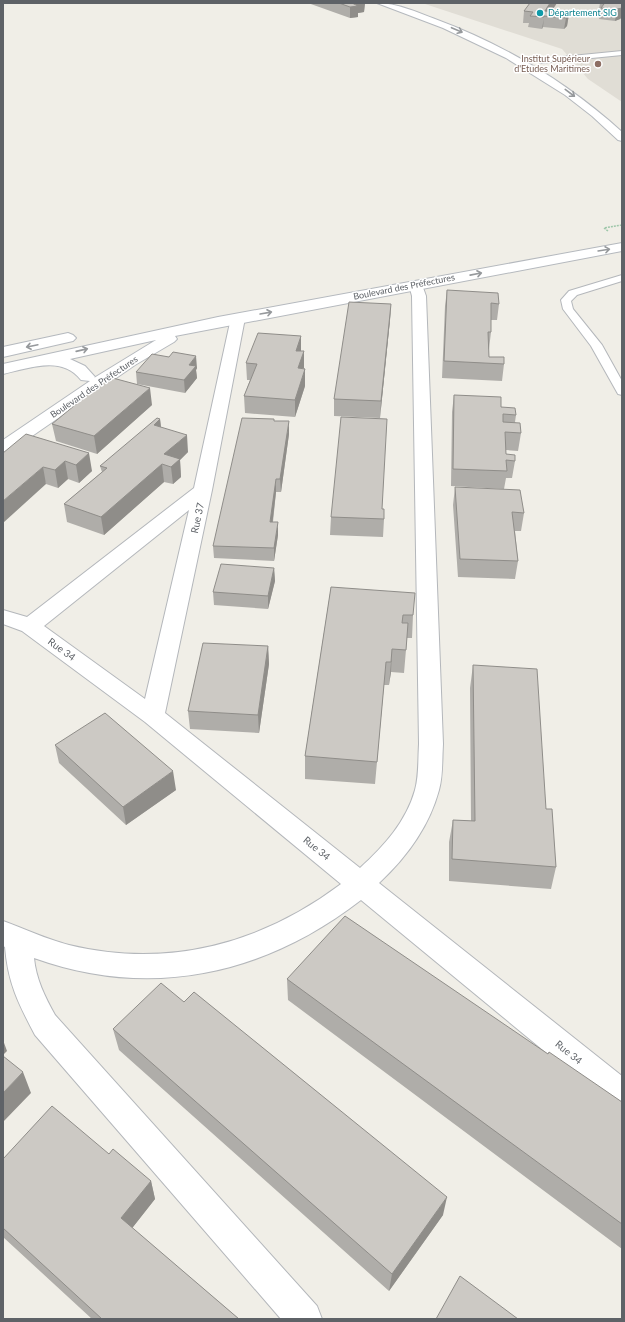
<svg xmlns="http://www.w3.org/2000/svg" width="625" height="1322" viewBox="0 0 625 1322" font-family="Lato,sans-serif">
<rect width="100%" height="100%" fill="#f0eee7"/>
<path fill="#e0ddd5" d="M 422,3 L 622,3 L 622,102 L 588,79 L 562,49 Z"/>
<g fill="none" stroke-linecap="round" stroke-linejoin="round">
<defs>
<path id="lane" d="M 622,51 L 622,55 L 541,63 L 537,61 L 541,59 Z
M 622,275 L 622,281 L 577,295 L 571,301 L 573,309 L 602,345 L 622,381 L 622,395 L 618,394 L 591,346 L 563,309 L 561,300 L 569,291 Z"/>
<path id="street" d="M 416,281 L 421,282 L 426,296 L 443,744 C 442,759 443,776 439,790 C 429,827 406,858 379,883 L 622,1076 L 622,1110 L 611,1106 L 361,900 C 264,975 151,1000 34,958 C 36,979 45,997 55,1015 L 317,1306 L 322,1319 L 281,1319 L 35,1035 C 18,1003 8,983 5,947 L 3,946 L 3,921 C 25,929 46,939 69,945 C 168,969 261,944 341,884 L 145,722 L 22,631 L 3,624 L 3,610 L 27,617 L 194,488 L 231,318 L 233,315 L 243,315 L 245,318 L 212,490 L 165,713 L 360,868 C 384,846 406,822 415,790 C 419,776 418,759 419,744 L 412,296 L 409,285 L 411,282 ZM 189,510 L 145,699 L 44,626 Z"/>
<path id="secondary" d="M 377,3 C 397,3 416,12 435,19 C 505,45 567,82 622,132 L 622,141 L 618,140 L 592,116 L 565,95 L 506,58 L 443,28 Z
M 622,243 L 622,251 L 175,336 L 177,339 L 174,342 L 135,365 L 9,452 L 3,453 L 3,440 L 90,381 L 81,380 C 62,355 29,368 3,374 L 3,364 L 218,317 ZM 156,340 L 94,378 L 95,377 L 85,366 L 70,359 Z
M 68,333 L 73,335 L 76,338 L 73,341 L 3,357 L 3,347 Z"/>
</defs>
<use href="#lane" stroke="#b4b7bb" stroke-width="2"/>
<use href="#street" stroke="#b4b7bb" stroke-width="2"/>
<use href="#secondary" stroke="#b5b9be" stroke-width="2"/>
<path stroke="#9ec7aa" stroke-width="1.5" stroke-dasharray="2 1" stroke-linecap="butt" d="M 608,231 L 604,228 L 622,225"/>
<use href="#lane" fill="#fff" fill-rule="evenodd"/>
<use href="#street" fill="#fff" fill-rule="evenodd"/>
<use href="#secondary" fill="#fff" fill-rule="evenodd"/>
</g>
<path fill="#afada9" d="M 308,3 L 365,3 L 364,12 L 358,13 L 358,17 L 350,18 Z
M 557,3 L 551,12 L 569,14 L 567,26 L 564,29 L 543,27 L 542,29 L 528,27 L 529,23 L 523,23 L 524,11 Z
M 600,3 L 622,3 L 622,17 L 620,19 L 615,21 L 599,19 L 600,15 L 598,15 Z
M 447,290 L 499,304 L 497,320 L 491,320 L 491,332 L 489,349 L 488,349 L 489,357 L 504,364 L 502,381 L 442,378 L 445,306 Z
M 391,304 L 390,320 L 380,418 L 334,416 L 334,399 Z
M 301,336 L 301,351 L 304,368 L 305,369 L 305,386 L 295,417 L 245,413 L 244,396 L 250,380 L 247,380 L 246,363 Z
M 169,357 L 197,368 L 196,370 L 197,378 L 185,393 L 137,384 L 136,372 Z
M 454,395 L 501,407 L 516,415 L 515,422 L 521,433 L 518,451 L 506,450 L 506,454 L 515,461 L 512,478 L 506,478 L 504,489 L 451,486 L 452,412 Z
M 152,405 L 97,454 L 56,441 L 52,424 Z
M 160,419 L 161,427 L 188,452 L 180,460 L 181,477 L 173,484 L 164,482 L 104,535 L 67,522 L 64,504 L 102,472 L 100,466 Z
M 274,421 L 289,434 L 281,492 L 276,492 L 273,522 L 278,535 L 274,561 L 214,558 L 213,546 Z
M 26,434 L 92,471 L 79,483 L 68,479 L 58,488 L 46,484 Z
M 455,487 L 524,513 L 521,531 L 515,531 L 518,561 L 515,579 L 458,577 L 453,505 Z
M 382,509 L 384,519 L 383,537 L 330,535 L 331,517 Z
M 274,568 L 275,581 L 268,609 L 214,605 L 213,592 Z
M 331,587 L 413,615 L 412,638 L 407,638 L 404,673 L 391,672 L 389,685 L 384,685 L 375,784 L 305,779 L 305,756 Z
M 268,646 L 269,664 L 259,733 L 190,729 L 188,711 Z
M 473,665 L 546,809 L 556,867 L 551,889 L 449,881 L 449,842 L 453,820 L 471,821 L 470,688 Z
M 55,745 L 176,790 L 126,825 L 59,763 Z
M 287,979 L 548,1054 L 622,1102 L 622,1249 L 288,1000 Z
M 113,1029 L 443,1215 L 389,1291 L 119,1050 Z
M 109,1154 L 151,1181 L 155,1199 L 132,1228 L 239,1319 L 92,1319 L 3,1237 L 3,1159 Z"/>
<path fill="#8f8d89" d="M 356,3 L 365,3 L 364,12 L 358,13 L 358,17 L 350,18 L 350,7 L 356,6 Z
M 550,3 L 557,3 L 548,16 L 544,16 L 543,27 L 542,29 L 545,11 Z
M 622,8 L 622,17 L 620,19 L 615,21 L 617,9 Z
M 569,14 L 567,26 L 564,29 L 566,18 Z
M 391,304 L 390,320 L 380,418 L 381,401 Z
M 301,336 L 301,353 L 296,351 Z
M 304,351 L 304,368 L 298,368 Z
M 196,356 L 197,368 L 196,370 L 197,378 L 185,393 L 184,380 L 189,365 Z
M 305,369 L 305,386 L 295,417 L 295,400 Z
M 150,388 L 152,405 L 97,454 L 94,436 Z
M 160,419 L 162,436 L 154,425 Z
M 289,421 L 289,434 L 281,492 L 280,479 Z
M 187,435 L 188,452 L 180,460 L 181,477 L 173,484 L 171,467 L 164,454 Z
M 89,453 L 92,471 L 79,483 L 76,465 Z
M 65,461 L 68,479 L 58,488 L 55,470 Z
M 162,464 L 164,482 L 104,535 L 101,517 Z
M 43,467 L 46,484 L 3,523 L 3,501 Z
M 276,479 L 276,492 L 271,535 L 270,522 Z
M 278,522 L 278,535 L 274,561 L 274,548 Z
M 274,568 L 275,581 L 268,609 L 268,596 Z
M 268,646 L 269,664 L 259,733 L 258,715 Z
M 392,649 L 391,672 L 389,685 L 391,662 Z
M 173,771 L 176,790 L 126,825 L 123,807 Z
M 3,1040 L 7,1051 L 3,1055 Z
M 23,1072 L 31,1093 L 3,1122 L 3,1093 Z
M 151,1181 L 155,1199 L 126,1236 L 121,1218 Z
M 447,1197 L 443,1215 L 389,1291 L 392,1274 Z"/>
<path fill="#ccc9c4" stroke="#8f8d89" d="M 339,3 L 352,3 L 358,6 L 350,7 Z
M 530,3 L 550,3 L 545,11 L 569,14 L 566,18 L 544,16 L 544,17 L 530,16 L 533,12 L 524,11 Z
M 600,3 L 622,3 L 622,8 L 617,9 L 601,8 L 604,4 Z
M 447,290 L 498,293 L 499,304 L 491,303 L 491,332 L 488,332 L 489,357 L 504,357 L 504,364 L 444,361 Z
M 349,302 L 391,304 L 381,401 L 334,399 Z
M 258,333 L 301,336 L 296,351 L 304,351 L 298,368 L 305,369 L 295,400 L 244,396 L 257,364 L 246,363 Z
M 173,352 L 196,356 L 189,365 L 196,366 L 184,380 L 136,372 L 152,354 L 169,357 Z
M 109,377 L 150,388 L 94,436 L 52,424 Z
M 454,395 L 501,397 L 501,407 L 515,408 L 516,415 L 503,414 L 503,422 L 520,423 L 521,433 L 505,432 L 506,454 L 515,455 L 515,461 L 506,460 L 507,471 L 453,469 Z
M 341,417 L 387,419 L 382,509 L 384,509 L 384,519 L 331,517 Z
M 157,418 L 160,419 L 154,425 L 187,435 L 164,454 L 180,459 L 171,467 L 162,464 L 101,517 L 64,504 L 107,468 L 100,466 Z
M 242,418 L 274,419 L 274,421 L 289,421 L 280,479 L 276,479 L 270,522 L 278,522 L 274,548 L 213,546 Z
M 26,434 L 89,453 L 76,465 L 65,461 L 55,470 L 43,467 L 3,501 L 3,453 Z
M 455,487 L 520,490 L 524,513 L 512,512 L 518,561 L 460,559 Z
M 221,564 L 274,568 L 268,596 L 213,592 Z
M 331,587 L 415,593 L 413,615 L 403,615 L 402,623 L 408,623 L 406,650 L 392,649 L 391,662 L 386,662 L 377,762 L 305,756 Z
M 203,643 L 268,646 L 258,715 L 188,711 Z
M 473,665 L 537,669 L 546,809 L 552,809 L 556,867 L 452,859 L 453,820 L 475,821 Z
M 105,713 L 173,771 L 123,807 L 55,745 Z
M 345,916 L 548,1054 L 549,1052 L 622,1102 L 622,1224 L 287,979 Z
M 161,983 L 184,1002 L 194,992 L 447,1197 L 392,1274 L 113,1029 Z
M 3,1056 L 23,1072 L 3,1093 Z
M 52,1106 L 109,1154 L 113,1149 L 151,1181 L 121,1218 L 239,1319 L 102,1319 L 3,1228 L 3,1159 Z
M 460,1276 L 518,1319 L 436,1319 Z"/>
<defs><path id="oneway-shaft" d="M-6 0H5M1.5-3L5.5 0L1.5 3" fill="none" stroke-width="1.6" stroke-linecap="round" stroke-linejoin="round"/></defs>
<g stroke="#96999c">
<use href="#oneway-shaft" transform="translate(457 30) rotate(23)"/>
<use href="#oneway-shaft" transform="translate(570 93) rotate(37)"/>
<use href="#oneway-shaft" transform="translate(604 250) rotate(-9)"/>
<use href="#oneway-shaft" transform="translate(476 274) rotate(-11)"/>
<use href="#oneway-shaft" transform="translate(266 313) rotate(-10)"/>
<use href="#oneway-shaft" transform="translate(32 346) rotate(168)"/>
<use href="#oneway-shaft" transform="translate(82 350) rotate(-13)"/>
</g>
<circle fill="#0f9aa8" stroke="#fff" stroke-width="1.5" cx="540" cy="13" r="4"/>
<circle fill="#8d6e63" stroke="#fff" stroke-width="1.5" cx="598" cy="64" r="4"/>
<g text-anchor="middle" stroke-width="3" stroke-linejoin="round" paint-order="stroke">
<g font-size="9" fill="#0d838f" stroke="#fff" text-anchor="start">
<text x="548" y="16">Département SIG</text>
</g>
<g font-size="9" fill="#785e54" stroke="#fff" text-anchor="end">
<text x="590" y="62">Institut Supérieur<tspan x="590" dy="10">d'Etudes Maritimes</tspan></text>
</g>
<g font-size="9" fill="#5e6267" stroke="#fff">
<text transform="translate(404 287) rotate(-11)" y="3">Boulevard des Préfectures</text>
<text transform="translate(94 387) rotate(-34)" y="3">Boulevard des Préfectures</text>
</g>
<g font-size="10" fill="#5e6267" stroke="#fff">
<text transform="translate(197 518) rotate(-78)" y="4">Rue 37</text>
<text transform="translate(62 649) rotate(36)" y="4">Rue 34</text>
<text transform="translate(317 848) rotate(39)" y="4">Rue 34</text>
<text transform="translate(569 1052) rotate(39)" y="4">Rue 34</text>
</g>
</g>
<rect width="625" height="1322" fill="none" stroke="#5e6267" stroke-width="8"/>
</svg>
